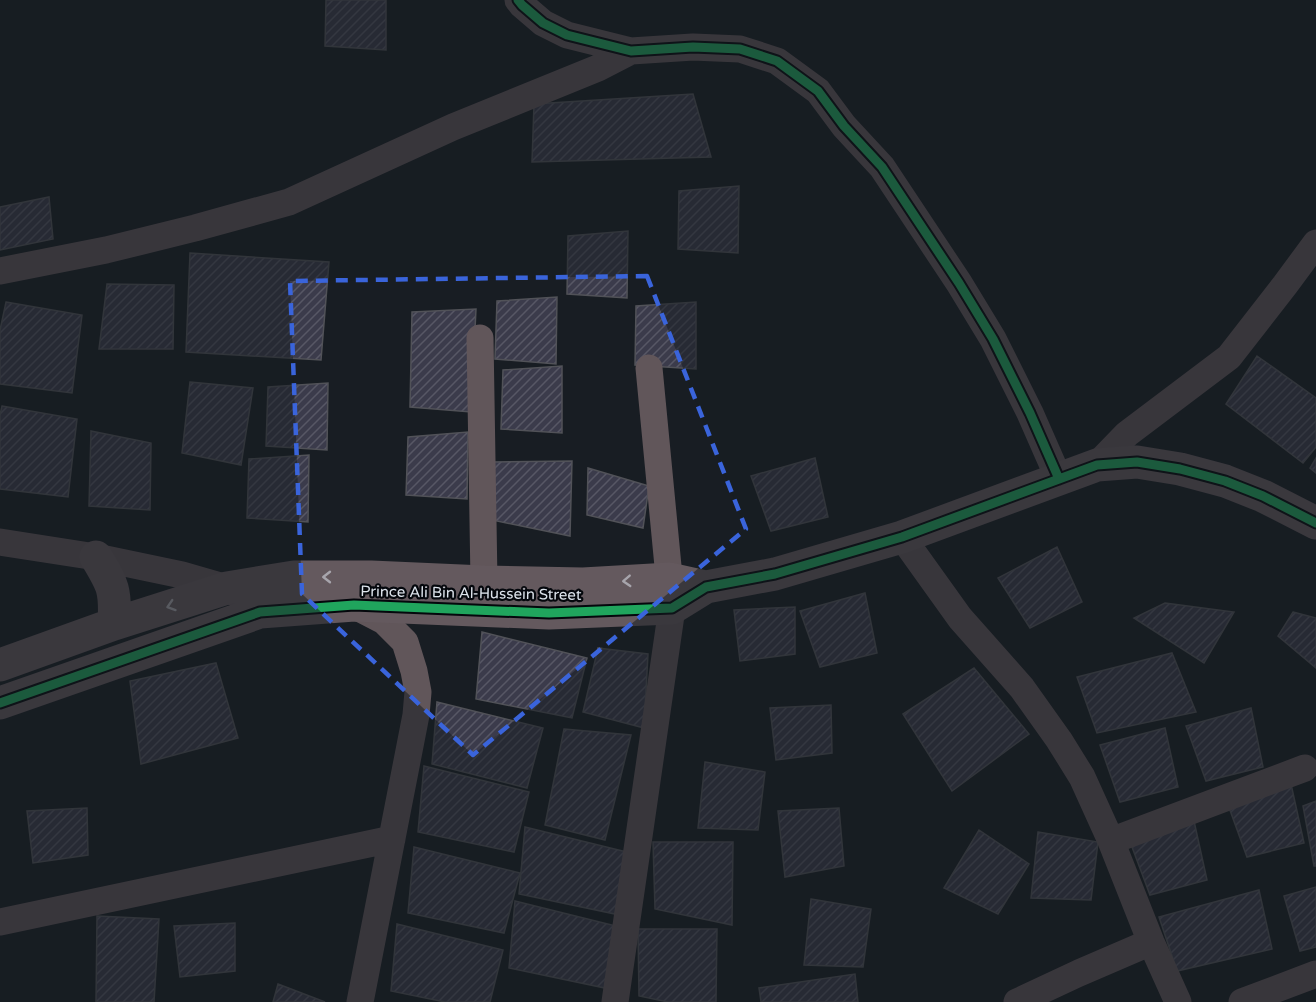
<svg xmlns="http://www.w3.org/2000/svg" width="1316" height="1002" viewBox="0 0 1316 1002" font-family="'Varela Round',sans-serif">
<defs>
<pattern id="building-hatch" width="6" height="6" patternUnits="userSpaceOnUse" patternTransform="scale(1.5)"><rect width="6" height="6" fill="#3b3b4b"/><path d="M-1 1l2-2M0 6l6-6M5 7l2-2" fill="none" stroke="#575765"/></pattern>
</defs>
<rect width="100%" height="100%" fill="#181d23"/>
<path fill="url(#building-hatch)" stroke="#515258" stroke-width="1.5" d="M 326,0 L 386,0 L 386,50 L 325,46 Z
M 693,94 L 711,157 L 532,162 L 534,104 Z
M 739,186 L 738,253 L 678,249 L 679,191 Z
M 49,197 L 53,239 L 0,250 L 0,207 Z
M 628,231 L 627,298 L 567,294 L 568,236 Z
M 190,253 L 329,262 L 321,360 L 186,352 Z
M 107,284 L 174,285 L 173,349 L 99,349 Z
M 557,297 L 556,364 L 495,359 L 497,301 Z
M 6,302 L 82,315 L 72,393 L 0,384 L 0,330 Z
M 696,302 L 696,369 L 635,365 L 636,306 Z
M 476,309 L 471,412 L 410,407 L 412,312 Z
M 1257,356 L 1316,398 L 1316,447 L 1303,463 L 1226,404 Z
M 562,366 L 562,433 L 501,429 L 503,370 Z
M 190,382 L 253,388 L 241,465 L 182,453 Z
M 328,383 L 327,450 L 266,446 L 268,387 Z
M 2,406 L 77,419 L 68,497 L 0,489 L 0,415 Z
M 91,431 L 151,443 L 150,510 L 89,506 Z
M 468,432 L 467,499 L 406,495 L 408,437 Z
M 309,455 L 308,522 L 247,518 L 249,459 Z
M 815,458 L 828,517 L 771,531 L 751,476 Z
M 1316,458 L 1316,473 L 1310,468 Z
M 572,461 L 570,536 L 492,520 L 493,462 Z
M 588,468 L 649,486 L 643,528 L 587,515 Z
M 1057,547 L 1082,602 L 1030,628 L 998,578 Z
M 865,593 L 877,653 L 820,667 L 800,611 Z
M 1165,603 L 1234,612 L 1204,663 L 1134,618 Z
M 795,607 L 795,654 L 740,661 L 734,610 Z
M 1293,612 L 1316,618 L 1316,668 L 1278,636 Z
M 482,632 L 587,658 L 572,718 L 476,699 Z
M 598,648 L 648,654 L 644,728 L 583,712 Z
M 1172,653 L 1196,712 L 1097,733 L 1077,677 Z
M 216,663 L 238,738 L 141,764 L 130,681 Z
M 974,668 L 1029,734 L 952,791 L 903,714 Z
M 437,702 L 543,728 L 527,788 L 432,764 Z
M 831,705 L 832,753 L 776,760 L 770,708 Z
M 1251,708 L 1263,767 L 1206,781 L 1186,726 Z
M 1165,728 L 1178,787 L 1120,802 L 1100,745 Z
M 564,729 L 631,735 L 605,840 L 545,825 Z
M 705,762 L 765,772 L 758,830 L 698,828 Z
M 424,766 L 529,792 L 514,852 L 418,832 Z
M 1291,784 L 1304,843 L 1247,857 L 1227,802 Z
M 1316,801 L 1316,866 L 1314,866 L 1303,806 Z
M 87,808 L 88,855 L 33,863 L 27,811 Z
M 839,808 L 844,866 L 785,877 L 778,811 Z
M 1194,821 L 1207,880 L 1150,895 L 1129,839 Z
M 525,827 L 631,853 L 615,914 L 519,894 Z
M 979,830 L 1029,864 L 998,914 L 944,888 Z
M 1038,832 L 1098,842 L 1091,900 L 1031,898 Z
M 653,842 L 733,842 L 732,925 L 655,909 Z
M 414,847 L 520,873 L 504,933 L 408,913 Z
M 1316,887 L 1316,947 L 1300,951 L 1284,896 Z
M 1259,890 L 1272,949 L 1177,971 L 1159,917 Z
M 811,899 L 871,909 L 863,967 L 804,965 Z
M 515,901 L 620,927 L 605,988 L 509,968 Z
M 97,916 L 159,919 L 154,1002 L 96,1002 Z
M 235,923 L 235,971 L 180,977 L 174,926 Z
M 397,924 L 503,950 L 490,1002 L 445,1002 L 391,991 Z
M 638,929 L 717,929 L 716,1002 L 668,1002 L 639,996 Z
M 855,974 L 858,1002 L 761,1002 L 759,988 Z
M 278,984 L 325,1002 L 273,1002 Z"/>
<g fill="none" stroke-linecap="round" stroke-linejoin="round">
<path stroke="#61565a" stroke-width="27" d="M 518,0 L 522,5 L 543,23 L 567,35 L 631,51 L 693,47 L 740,49 L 777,61 L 818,91 L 844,126 L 882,167 L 959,283 L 993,339 L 1030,413 L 1059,479
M 0,271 L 106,250 L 195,228 L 289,202 L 453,127 L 598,68 L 631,51
M 480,338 L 484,582
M 1097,465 L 1127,434 L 1229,357 L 1285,285 L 1316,243
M 902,537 L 960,618 L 1022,688 L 1059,740 L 1082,777 L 1111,841 L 1151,942 L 1178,1002
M 0,542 L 96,557 L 182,575 L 227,588 L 233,592
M 355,606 L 384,621 L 405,642 L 414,671 L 418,692 L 416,715 L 360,1002
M 1111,841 L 1305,768
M 0,922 L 392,839
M 615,1002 L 672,608 L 649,368
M 1017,1002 L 1079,973 L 1151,942
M 1242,1002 L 1316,974"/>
<path stroke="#64595e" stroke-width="33" d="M 96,557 C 113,585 116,590 114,624
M 0,665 L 114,624 L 227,588 L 294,577 L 371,577 L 484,582 L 583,584 L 670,579 L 706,587
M 0,703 L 260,612 L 354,605 L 549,613 L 672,608 L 706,587 L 775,574 L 902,537 L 1097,465 L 1137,462 L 1180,469 L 1225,481 L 1263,496 L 1316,523"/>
<defs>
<path id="cycleway" d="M 518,0 L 522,5 L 543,23 L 567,35 L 631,51 L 693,47 L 740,49 L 777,61 L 818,91 L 844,126 L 882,167 L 959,283 L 993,339 L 1030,413 L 1059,479
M 0,703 L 260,612 L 354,605 L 549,613 L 672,608 L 706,587 L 775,574 L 902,537 L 1097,465 L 1137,462 L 1180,469 L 1225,481 L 1263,496 L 1316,523"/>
</defs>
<use href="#cycleway" stroke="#04070c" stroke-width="13"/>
<use href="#cycleway" stroke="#20a55d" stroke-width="9"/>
</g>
<defs><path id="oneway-chevron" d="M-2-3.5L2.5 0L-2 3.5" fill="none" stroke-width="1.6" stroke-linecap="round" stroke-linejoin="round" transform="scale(1.5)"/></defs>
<g stroke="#a7a5ac">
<use href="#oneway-chevron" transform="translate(327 577) rotate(180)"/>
<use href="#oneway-chevron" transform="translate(627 581) rotate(177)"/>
<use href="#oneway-chevron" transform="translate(171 606) rotate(162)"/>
</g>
<path d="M0 0H1316V1002H0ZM 647,276 L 746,529 L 473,755 L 302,594 L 290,281 Z" fill="#181d23" fill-opacity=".55" fill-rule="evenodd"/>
<path fill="none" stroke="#3a64db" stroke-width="4.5" stroke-dasharray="12 8" stroke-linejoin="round" d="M 647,276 L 746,529 L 473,755 L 302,594 L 290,281 Z"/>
<g text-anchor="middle" stroke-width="4.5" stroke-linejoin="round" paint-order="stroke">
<g font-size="15" fill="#dde4ec" stroke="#04070c">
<text transform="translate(471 593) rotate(1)" y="5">Prince Ali Bin Al-Hussein Street</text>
</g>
</g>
</svg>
